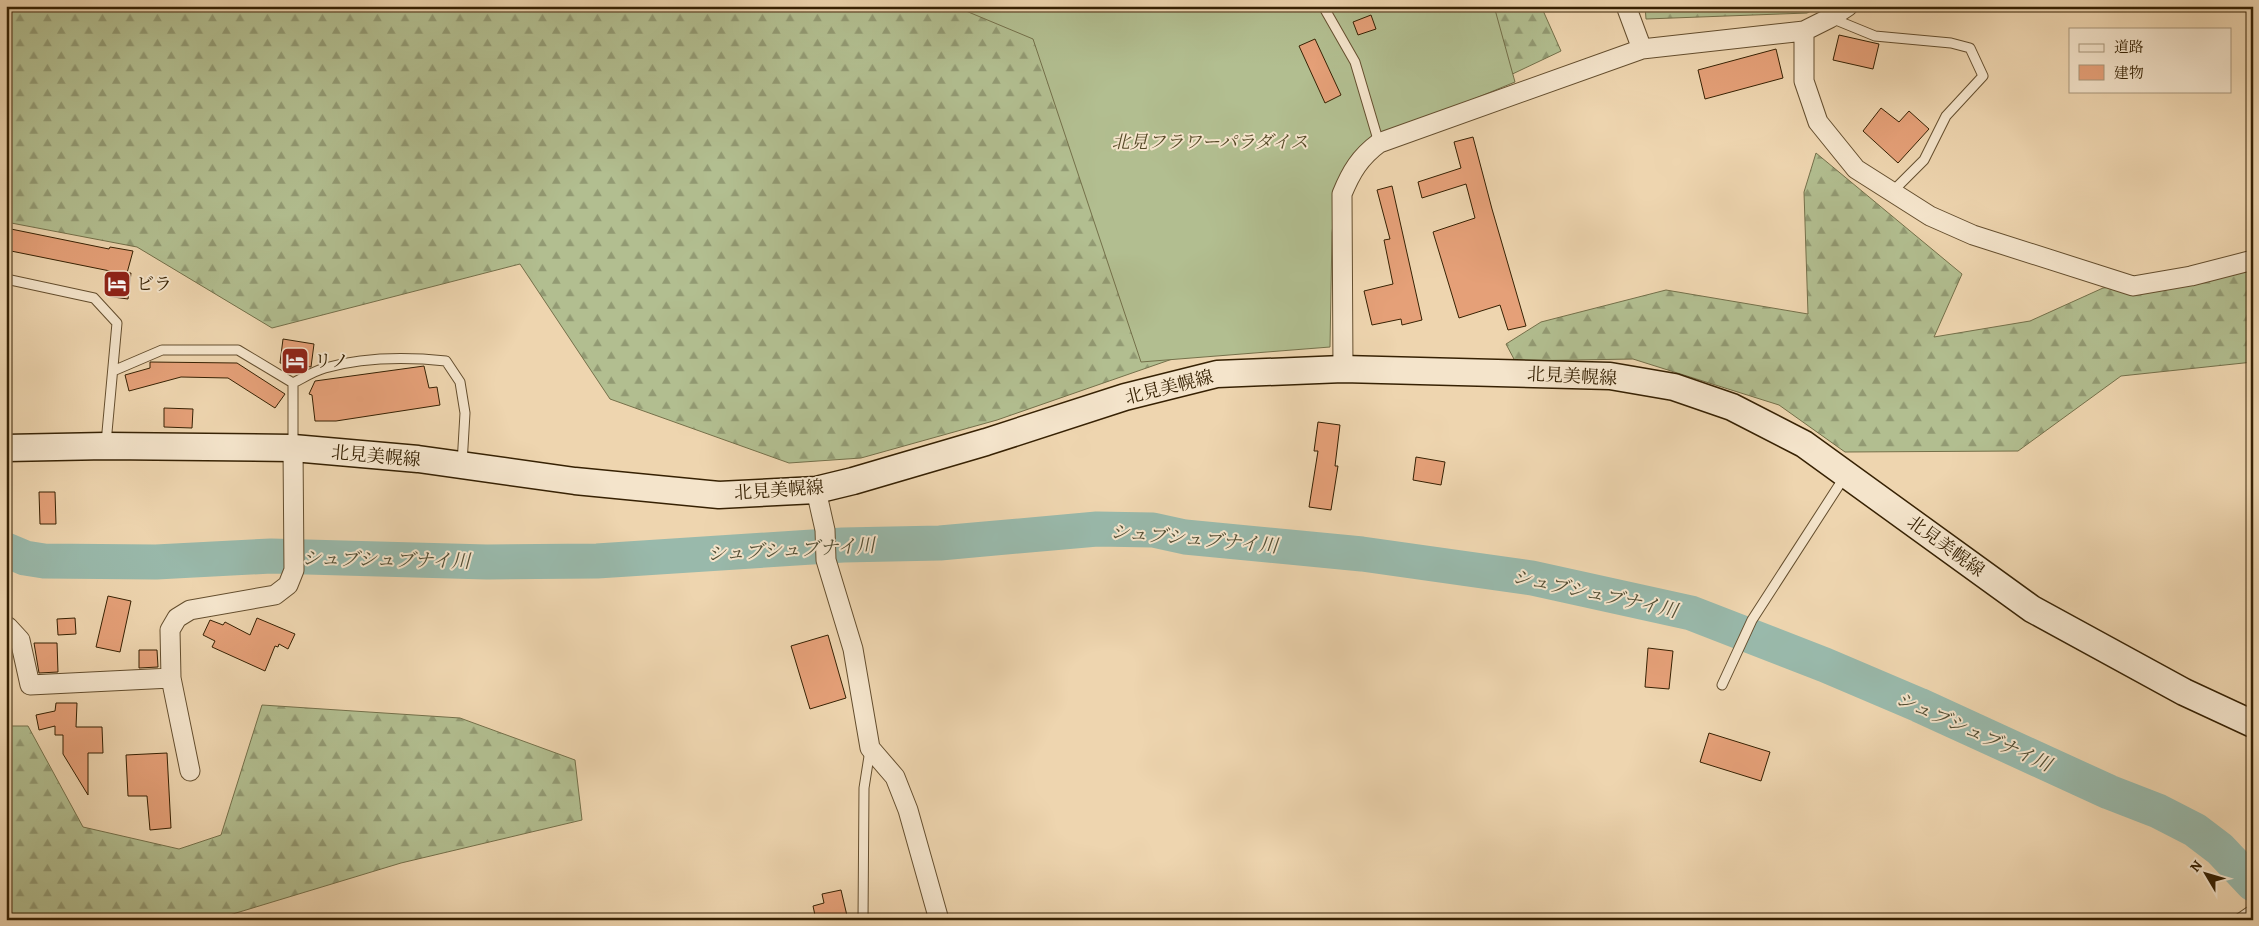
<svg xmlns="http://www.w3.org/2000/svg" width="2259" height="926" viewBox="0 0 2259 926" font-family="Alegreya,'Noto Serif JP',serif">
<defs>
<pattern id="forest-firs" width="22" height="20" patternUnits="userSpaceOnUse" patternTransform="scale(1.25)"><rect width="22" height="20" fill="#b2be90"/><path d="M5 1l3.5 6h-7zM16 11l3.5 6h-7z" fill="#929a73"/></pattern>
</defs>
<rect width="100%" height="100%" fill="#eed5af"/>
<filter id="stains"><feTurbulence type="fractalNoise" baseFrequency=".004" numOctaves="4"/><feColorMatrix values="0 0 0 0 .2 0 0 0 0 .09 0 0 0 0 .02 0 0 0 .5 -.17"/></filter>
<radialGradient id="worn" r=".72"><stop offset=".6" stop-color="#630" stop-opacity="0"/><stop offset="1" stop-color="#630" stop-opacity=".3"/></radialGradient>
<path fill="url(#forest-firs)" stroke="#74704a" d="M 6,6 L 1039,6 L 1204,348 L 997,420 L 861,458 L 789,463 L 610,399 L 520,264 L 272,328 L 137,247 L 6,222 Z
M 1479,6 L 1541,6 L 1561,51 L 1504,78 Z
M 1645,6 L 1820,6 L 1807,13 L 1646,19 Z
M 1816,153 L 1962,274 L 1934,337 L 2030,321 L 2103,288 L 2209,273 L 2253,258 L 2253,362 L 2121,376 L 2018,451 L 1845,452 L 1779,405 L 1633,359 L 1515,361 L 1506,344 L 1541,322 L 1666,290 L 1808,314 L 1804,192 Z
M 262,705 L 460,718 L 575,760 L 582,820 L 401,863 L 213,920 L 6,920 L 6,726 L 28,726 L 83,827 L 179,849 L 221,835 Z"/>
<path fill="#b2be90" stroke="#74704a" d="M 954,6 L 1494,6 L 1515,82 L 1362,145 L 1337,186 L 1332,233 L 1330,347 L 1141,362 L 1033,39 Z"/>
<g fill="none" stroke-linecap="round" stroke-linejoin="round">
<path stroke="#99b9ab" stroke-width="35" d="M 6,550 L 25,558 L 44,561 L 156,562 L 271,556 L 487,562 L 597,561 L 843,545 L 940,543 L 1097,529 L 1153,530 L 1185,537 L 1362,554 L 1532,578 L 1691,613 L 1825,665 L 1919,705 L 2109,792 L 2158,811 L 2195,830 L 2220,849 L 2253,884"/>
</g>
<path fill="#e5a078" stroke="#362103" d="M 1371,15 L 1376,29 L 1358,35 L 1353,22 Z
M 1839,35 L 1879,44 L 1873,69 L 1833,60 Z
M 1315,39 L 1341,95 L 1325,103 L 1299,46 Z
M 1776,49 L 1783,78 L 1705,99 L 1698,70 Z
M 1881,108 L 1899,122 L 1909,111 L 1929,129 L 1898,163 L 1863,131 Z
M 1473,137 L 1492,209 L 1526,326 L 1508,330 L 1500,305 L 1459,318 L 1433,232 L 1475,218 L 1466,184 L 1422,198 L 1418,182 L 1461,168 L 1454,142 Z
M 1392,186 L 1422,320 L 1402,325 L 1401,319 L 1372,325 L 1364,291 L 1393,284 L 1384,240 L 1390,239 L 1377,190 Z
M 6,228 L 109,249 L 110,247 L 133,251 L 127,273 L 131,273 L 128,299 L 106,296 L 110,271 L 6,250 Z
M 283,339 L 314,344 L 311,367 L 280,363 Z
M 150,362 L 237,363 L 285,394 L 275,408 L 228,378 L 181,377 L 129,391 L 125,375 L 150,368 Z
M 424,366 L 429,388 L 437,387 L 440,405 L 336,421 L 315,421 L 312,395 L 309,394 L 315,381 Z
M 164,408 L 193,409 L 192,428 L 164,427 Z
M 1318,422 L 1340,425 L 1335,466 L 1338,466 L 1331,510 L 1309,507 L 1318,451 L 1314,451 Z
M 1416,457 L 1445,462 L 1441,485 L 1413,480 Z
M 39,492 L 55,492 L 56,524 L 40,524 Z
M 108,596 L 131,601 L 120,652 L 96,647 Z
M 75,618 L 76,634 L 58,635 L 57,619 Z
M 257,618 L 295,634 L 288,649 L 279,644 L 278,647 L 275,646 L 265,671 L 212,647 L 215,641 L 203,635 L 210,620 L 223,625 L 225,622 L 250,635 Z
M 828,635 L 846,698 L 810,709 L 791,646 Z
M 34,643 L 57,643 L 58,672 L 39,673 Z
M 1648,648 L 1673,651 L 1669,689 L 1645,687 Z
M 139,650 L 157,650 L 158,667 L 139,668 Z
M 56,703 L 77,703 L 76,727 L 102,727 L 103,753 L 88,753 L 88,795 L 63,754 L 63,735 L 55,735 L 55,726 L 39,730 L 36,715 L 55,711 Z
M 1709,733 L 1770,752 L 1761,781 L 1700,762 Z
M 167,753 L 171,828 L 150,830 L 147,796 L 128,796 L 126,755 Z
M 841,890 L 848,920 L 816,920 L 813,906 L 824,903 L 822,894 Z"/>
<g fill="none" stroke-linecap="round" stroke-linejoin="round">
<defs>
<path id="service" d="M 1323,6 L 1355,62 L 1379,143
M 1831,18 L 1875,36 L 1951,43 L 1970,48 L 1983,76 L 1946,116 L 1924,160 L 1892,192
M 6,279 L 94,298 L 117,323 L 106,443
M 113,371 L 162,350 L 238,350 L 293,383 L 293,447
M 293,383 C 303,378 314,371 325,368 C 364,357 406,357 446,361 L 460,382 L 465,413 L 462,464
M 1722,685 L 1752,620 L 1845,476
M 863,920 L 864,788 L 870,750
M 2237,920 L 2253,909"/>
<path id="minor" d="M 1626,6 L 1642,49
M 1804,31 L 1804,81 L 1818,122 L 1856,169 L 1930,216 L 1973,235 L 2133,286 L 2191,276 L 2253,260
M 1343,369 L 1342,194 C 1351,172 1360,157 1379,143 L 1642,49 L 1804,31 L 1830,18 L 1848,6
M 816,490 L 825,530 L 826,560 L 853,649 L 870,748 L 895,777 L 908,810 L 939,920
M 6,627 L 8,627 L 20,640 L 30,685 L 171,678
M 190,771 L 171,678 L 170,630 L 177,618 L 190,610 L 275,595 L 288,585 L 294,570 L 293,448"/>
<path id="secondary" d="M 6,448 L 106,446 L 293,448 L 418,459 L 575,481 L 719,495 L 816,490 L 853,481 L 986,442 L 1125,397 L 1217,374 L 1343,369 L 1610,376 L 1674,387 L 1732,407 L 1804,444 L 2032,609 L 2184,692 L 2253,724"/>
</defs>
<use href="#service" stroke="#644e2e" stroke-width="11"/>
<use href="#minor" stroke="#644e2e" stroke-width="21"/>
<use href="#secondary" stroke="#362103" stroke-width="29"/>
<use href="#service" stroke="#f4e4cb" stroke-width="9"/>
<use href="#minor" stroke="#f4e4cb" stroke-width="19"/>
<use href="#secondary" stroke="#f4e4cb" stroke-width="26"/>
</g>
<defs>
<symbol id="hotel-square" viewBox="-11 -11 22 22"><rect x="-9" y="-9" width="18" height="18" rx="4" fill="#8f2418" stroke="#f4e4cb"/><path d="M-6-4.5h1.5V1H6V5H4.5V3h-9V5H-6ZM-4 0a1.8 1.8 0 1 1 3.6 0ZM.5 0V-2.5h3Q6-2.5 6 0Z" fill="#fff"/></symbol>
</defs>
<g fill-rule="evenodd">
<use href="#hotel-square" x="101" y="268" width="32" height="32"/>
<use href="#hotel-square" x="279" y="345" width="32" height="32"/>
</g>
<g text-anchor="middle" stroke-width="4" stroke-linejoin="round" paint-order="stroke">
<g font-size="18" font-style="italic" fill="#554826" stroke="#f4e4cb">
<text x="1210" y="148">北見フラワーパラダイス</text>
</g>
<g font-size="18" fill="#362103" stroke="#f4e4cb" text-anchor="start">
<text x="136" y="290">ビラ</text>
<text x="314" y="367">リノ</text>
</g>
<g font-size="18" fill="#362103" stroke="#f4e4cb">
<text transform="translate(1572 376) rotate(3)" y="6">北見美幌線</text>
<text transform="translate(1169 387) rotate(-14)" y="6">北見美幌線</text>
<text transform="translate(376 456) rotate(5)" y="6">北見美幌線</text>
<text transform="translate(779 490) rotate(-4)" y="6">北見美幌線</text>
<text transform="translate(1946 546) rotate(36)" y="6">北見美幌線</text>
</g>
<g font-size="19" font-style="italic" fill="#544f35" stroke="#f4e4cb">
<text transform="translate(1194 538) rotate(5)" y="7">シュブシュブナイ川</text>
<text transform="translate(791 549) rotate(-3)" y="7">シュブシュブナイ川</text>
<text transform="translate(386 559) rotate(1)" y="7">シュブシュブナイ川</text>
<text transform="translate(1595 593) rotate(12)" y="7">シュブシュブナイ川</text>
<text transform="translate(1974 731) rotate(24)" y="7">シュブシュブナイ川</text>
</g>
</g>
<rect width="2259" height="926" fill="none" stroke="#eed5af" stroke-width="25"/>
<rect x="8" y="8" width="2244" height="911" fill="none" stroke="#362103" stroke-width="2.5"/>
<rect x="12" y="12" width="2234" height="901" fill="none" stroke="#362103"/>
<rect x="2069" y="28" width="162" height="65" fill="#f4e4cb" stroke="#a8967b"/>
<rect x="2079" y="44" width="25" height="8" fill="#f4e4cb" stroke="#a8967b"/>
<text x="2114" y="52" font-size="15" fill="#362103">道路</text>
<rect x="2079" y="65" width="25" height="15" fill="#e5a078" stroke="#a8967b"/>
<text x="2114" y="78" font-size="15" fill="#362103">建物</text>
<g transform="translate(2206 874) rotate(308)" stroke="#f4e4cb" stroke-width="4" paint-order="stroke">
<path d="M0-4L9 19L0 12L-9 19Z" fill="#362103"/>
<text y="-8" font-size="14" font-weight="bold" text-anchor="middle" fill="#362103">N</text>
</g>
<rect width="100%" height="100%" filter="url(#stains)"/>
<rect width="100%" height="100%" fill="url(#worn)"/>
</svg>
